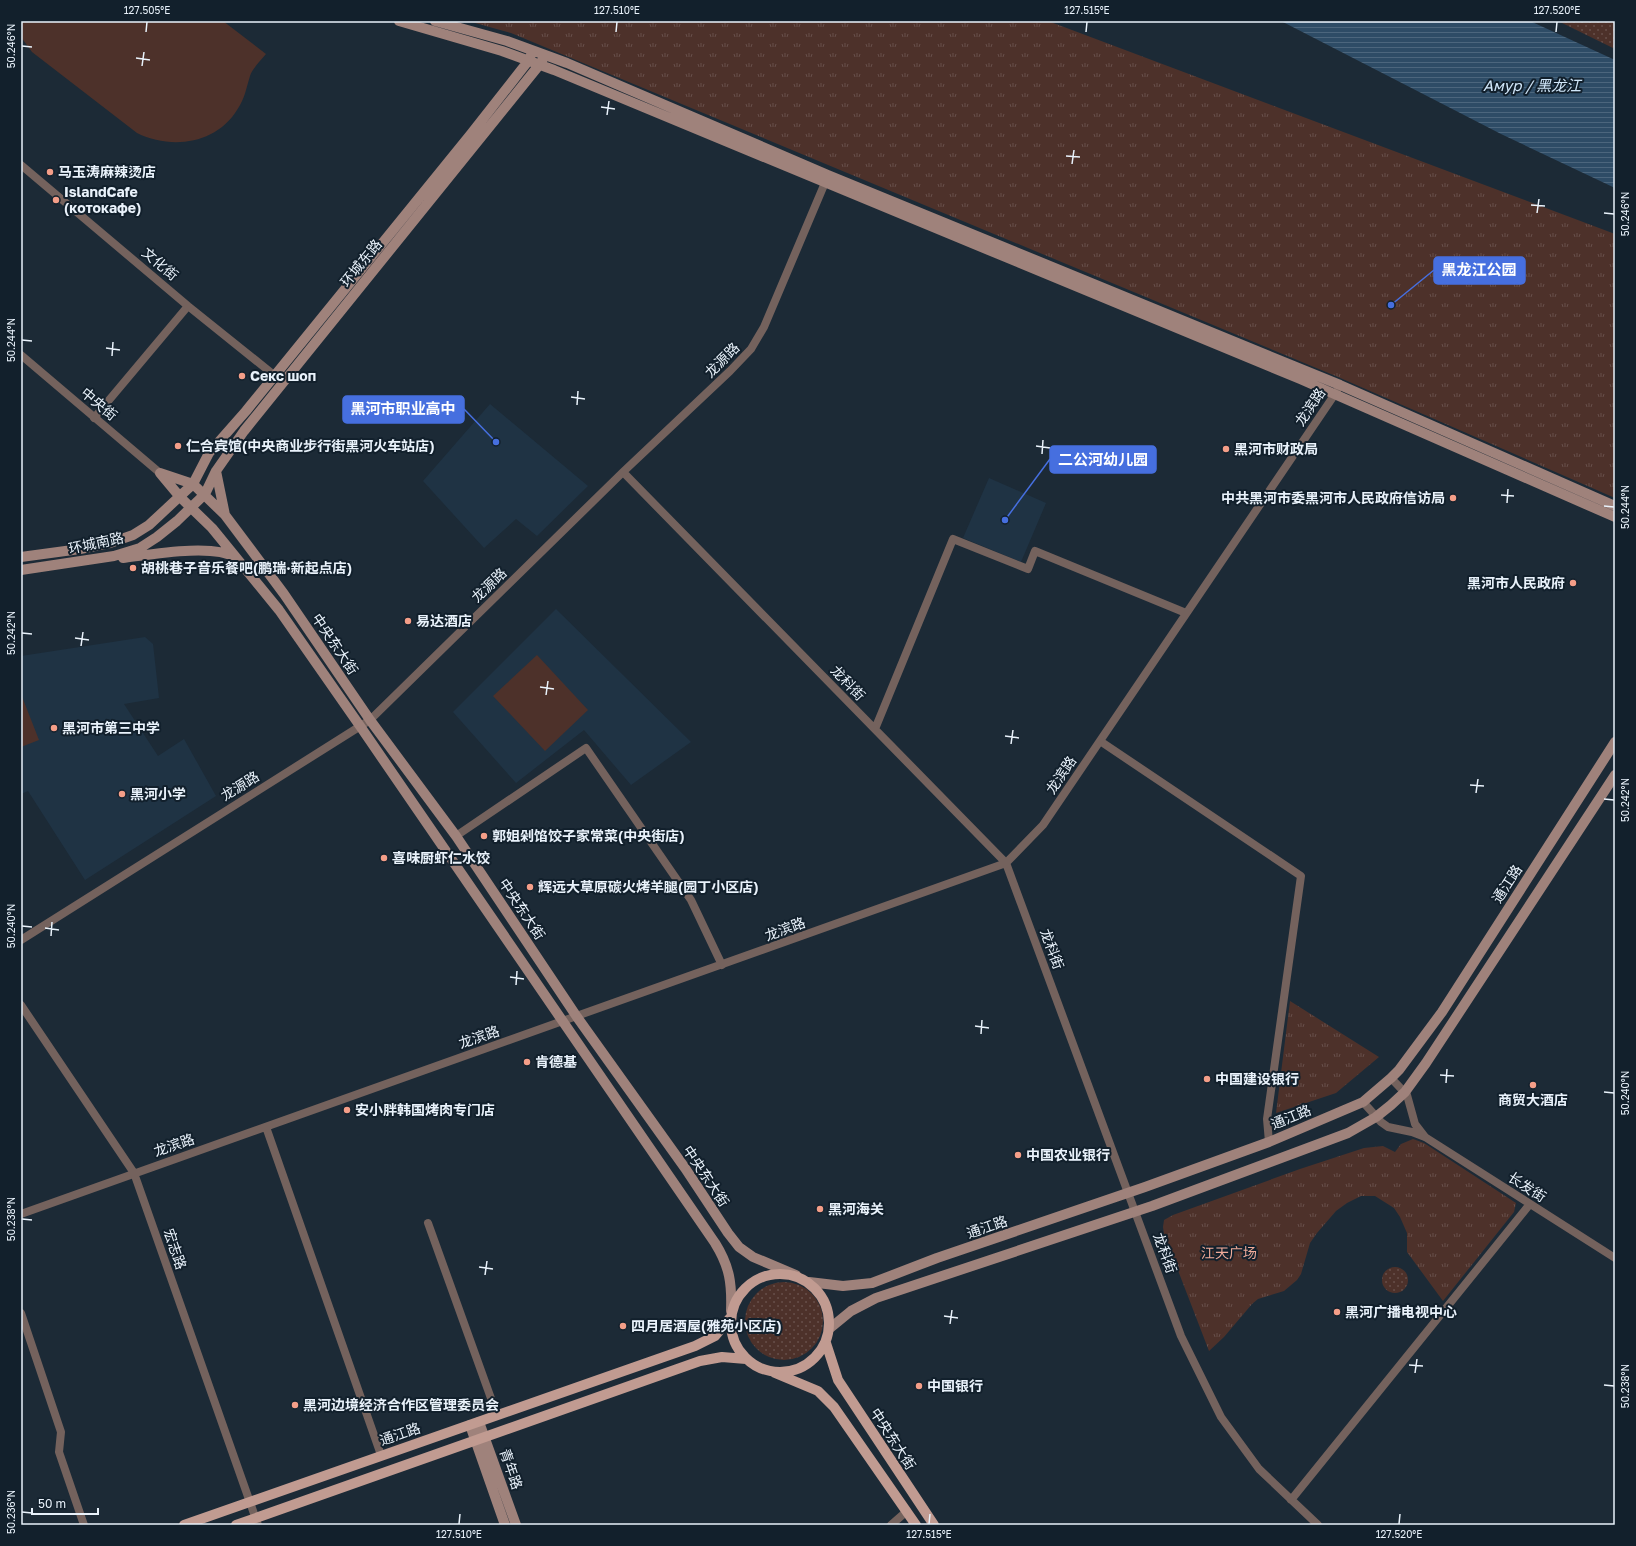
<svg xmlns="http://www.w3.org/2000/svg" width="1636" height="1546" viewBox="0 0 1636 1546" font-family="'Golos Text','Noto Sans SC',sans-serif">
<defs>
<pattern id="grass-dots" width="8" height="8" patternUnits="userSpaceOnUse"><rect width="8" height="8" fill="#4d312a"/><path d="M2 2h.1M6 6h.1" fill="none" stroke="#674f4a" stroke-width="1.8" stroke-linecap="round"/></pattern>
<pattern id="park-tufts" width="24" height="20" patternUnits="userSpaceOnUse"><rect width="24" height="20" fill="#4d312a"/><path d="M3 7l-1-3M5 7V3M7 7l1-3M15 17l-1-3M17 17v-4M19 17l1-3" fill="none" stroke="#674f4a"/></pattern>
<pattern id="water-rules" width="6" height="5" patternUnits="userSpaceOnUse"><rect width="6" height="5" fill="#2e4c66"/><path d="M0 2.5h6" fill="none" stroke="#4c667d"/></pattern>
</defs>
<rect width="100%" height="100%" fill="#1c2a36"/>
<path fill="#1f3344" d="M 490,404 L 588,486 L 537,536 L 516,519 L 484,548 L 423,481 Z
M 989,478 L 1046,503 L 1021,562 L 963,538 Z
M 556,609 L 691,742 L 631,785 L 584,730 L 516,783 L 453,712 Z
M 145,637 L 153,644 L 159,698 L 124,704 L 158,756 L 184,739 L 216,796 L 85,880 L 28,791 L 21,794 L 21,656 Z"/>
<path fill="url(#grass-dots)" d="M 1558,21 L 1615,21 L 1615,49 Z
M1382 1280a13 13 0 1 1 26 0a13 13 0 1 1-26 0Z
M745 1321a39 39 0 1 1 78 0a39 39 0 1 1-78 0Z"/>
<path fill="url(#park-tufts)" d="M 468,21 L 1048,21 L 1615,234 L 1615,498 L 1338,377 L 511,33 Z
M 1290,1001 L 1379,1057 L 1336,1093 L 1276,1113 Z
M 1413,1139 L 1424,1143 L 1516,1203 L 1514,1212 L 1443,1301 L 1407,1252 L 1407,1233 L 1400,1217 L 1394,1208 L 1375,1196 L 1361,1196 L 1347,1203 L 1336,1211 L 1317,1233 L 1310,1243 L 1301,1274 L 1297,1280 L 1284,1291 L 1258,1299 L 1252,1304 L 1224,1337 L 1209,1351 L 1164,1234 L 1163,1227 L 1164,1220 L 1173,1215 L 1300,1169 L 1364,1148 L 1383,1146 L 1395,1152 L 1401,1144 Z"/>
<path fill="#4d312a" d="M 21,21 L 223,21 L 266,54 C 261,60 252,69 250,76 C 246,89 245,98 237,110 C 216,144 171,150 137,133 L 32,52 L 21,37 Z
M 537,655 L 588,710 L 545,751 L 493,696 Z
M 21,694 L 39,740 L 21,747 Z"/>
<path fill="url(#water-rules)" d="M 1281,21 L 1530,21 L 1615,60 L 1615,188 L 1501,134 Z"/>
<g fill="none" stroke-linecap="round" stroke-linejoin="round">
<path stroke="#74625d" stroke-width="8" d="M 21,165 L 188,306 L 279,379
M 21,355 L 160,473
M 94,418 L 188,306
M 623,472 L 1006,863 L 1181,1336 L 1221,1417 L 1259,1469 L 1318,1525
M 875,729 L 953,539 L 1028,569 L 1035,551 L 1186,613
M 1100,741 L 1301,876 L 1267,1119 L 1269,1142
M 456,836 L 586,748 L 691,900 L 722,965
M 21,940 L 370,720 L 623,472 L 730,371 L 751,349 L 764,327 L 827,178
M 21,1005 L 134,1173 L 258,1525
M 1391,1078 L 1407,1095 L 1415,1124 L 1425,1137
M 1363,1102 L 1381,1122 L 1388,1127 L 1412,1132 L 1425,1137 L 1615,1258
M 266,1127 L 381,1455
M 21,1214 L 1006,863 L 1043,825 L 1337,391
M 428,1223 L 497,1415
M 21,1313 L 61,1432 L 59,1452 L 84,1525
M 1291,1500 L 1530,1204
M 891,1525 L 907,1511"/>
<path stroke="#9f827b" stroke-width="10" d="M 399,21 L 502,51 L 554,70 L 1300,379 L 1615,517
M 435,21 L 507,41 L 567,63 L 828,175 L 1340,385 L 1615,506
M 216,471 L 225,515
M 21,557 L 80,549 L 110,543 L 133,535 L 149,525 L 193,484 L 209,453 L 246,411 L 471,134 L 529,60 L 531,55
M 123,558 C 148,555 215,543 235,558
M 21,570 L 114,556 L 140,548 L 157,537 L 177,521 L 205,494 L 216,471 L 244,431 L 540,64 L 543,59
M 809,1282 L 843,1286 L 872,1283 L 937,1258 L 1145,1187 L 1269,1142 L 1363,1102 L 1391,1078 L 1399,1070 L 1442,1012 L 1615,742
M 731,1311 C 732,1284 730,1267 715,1243 L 360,726 L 279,610 L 212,528 L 180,497 L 160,473 L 193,484 L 225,515 L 252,551 L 284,594 L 370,720 L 456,836 L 577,1017 L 685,1168 L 728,1233 L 739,1247 L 753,1257 L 796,1275
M 829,1329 L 851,1311 L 876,1298 L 1152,1206 L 1348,1133 L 1376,1117 L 1391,1105 L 1405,1092 L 1426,1063 L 1615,775
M 479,1422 L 516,1525
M 470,1425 L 505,1525"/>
<path stroke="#c19b91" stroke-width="10" d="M731 1323a49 49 0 1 1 98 0a49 49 0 1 1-98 0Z
M 826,1343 L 838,1380 L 934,1525
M 775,1373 L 818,1391 L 834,1407 L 916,1525
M 184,1525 L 695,1346 L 715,1336 L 730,1318
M 236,1525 L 700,1361 L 722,1357 L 746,1359"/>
</g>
<path fill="none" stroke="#e9f2fb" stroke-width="1.5" d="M 146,32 L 147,22M 616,32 L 617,22M 1086,32 L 1087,22M 1556,32 L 1557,22M 22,46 L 32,47M 136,58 L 150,60M 142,66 L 144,52M 601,107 L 615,109M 607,115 L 609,101M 1066,156 L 1080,157M 1072,164 L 1074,150M 1531,205 L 1545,206M 1537,213 L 1539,199M 1604,213 L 1614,214M 22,340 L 32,341M 106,348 L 120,350M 112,356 L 113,342M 571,397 L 585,399M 577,405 L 578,391M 1036,446 L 1050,448M 1042,454 L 1043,440M 1501,495 L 1514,496M 1507,503 L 1508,489M 1604,506 L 1614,507M 22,633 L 32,634M 75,638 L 89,640M 81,646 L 83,632M 540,687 L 554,689M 546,695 L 548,681M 1005,736 L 1019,738M 1011,744 L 1013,730M 1470,785 L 1484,786M 1476,793 L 1478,779M 1604,799 L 1614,800M 22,926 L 32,927M 45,928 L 59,930M 51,936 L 52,922M 510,977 L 524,979M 516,985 L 517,971M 975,1026 L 989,1028M 981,1034 L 982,1020M 1440,1075 L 1454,1076M 1446,1083 L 1447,1069M 1604,1092 L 1614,1093M 22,1219 L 32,1220M 479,1267 L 493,1269M 485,1275 L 487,1261M 944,1316 L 958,1318M 950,1324 L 952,1310M 1409,1365 L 1423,1366M 1415,1373 L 1417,1359M 1604,1385 L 1614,1386M 22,1512 L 32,1513M 459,1524 L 460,1514M 929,1524 L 930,1514M 1399,1524 L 1400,1514"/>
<g fill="#f49e88" stroke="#12202c" stroke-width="1.5">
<circle cx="50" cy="172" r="4"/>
<circle cx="56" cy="200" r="4"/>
<circle cx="242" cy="376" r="4"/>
<circle cx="178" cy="446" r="4"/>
<circle cx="1226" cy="449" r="4"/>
<circle cx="1453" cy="498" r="4"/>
<circle cx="133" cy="568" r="4"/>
<circle cx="1573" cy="583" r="4"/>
<circle cx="408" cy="621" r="4"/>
<circle cx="54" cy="728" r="4"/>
<circle cx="122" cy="794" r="4"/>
<circle cx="484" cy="836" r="4"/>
<circle cx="384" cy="858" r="4"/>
<circle cx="530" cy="887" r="4"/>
<circle cx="527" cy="1062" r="4"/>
<circle cx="1207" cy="1079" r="4"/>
<circle cx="1533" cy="1085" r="4"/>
<circle cx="347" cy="1110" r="4"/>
<circle cx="1018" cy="1155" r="4"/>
<circle cx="820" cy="1209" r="4"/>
<circle cx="1337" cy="1312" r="4"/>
<circle cx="623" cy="1326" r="4"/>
<circle cx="919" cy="1386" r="4"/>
<circle cx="295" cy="1405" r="4"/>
</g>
<g text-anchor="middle" stroke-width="4" stroke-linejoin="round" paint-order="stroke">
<g font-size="14" font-weight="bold" fill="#e9f2fb" stroke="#12202c" text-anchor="start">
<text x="58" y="177">马玉涛麻辣烫店</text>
<text x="64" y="197">IslandCafe<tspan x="64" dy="16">(котокафе)</tspan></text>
<text x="250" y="381">Секс шоп</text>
<text x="186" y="451">仁合宾馆(中央商业步行街黑河火车站店)</text>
<text x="1234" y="454">黑河市财政局</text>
<text x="1445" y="503" text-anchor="end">中共黑河市委黑河市人民政府信访局</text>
<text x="141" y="573">胡桃巷子音乐餐吧(鹏瑞·新起点店)</text>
<text x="1565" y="588" text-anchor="end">黑河市人民政府</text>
<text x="416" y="626">易达酒店</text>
<text x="62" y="733">黑河市第三中学</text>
<text x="130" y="799">黑河小学</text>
<text x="492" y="841">郭姐剁馅饺子家常菜(中央街店)</text>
<text x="392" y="863">喜味厨虾仁水饺</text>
<text x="538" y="892">辉远大草原碳火烤羊腿(园丁小区店)</text>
<text x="535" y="1067">肯德基</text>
<text x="1215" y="1084">中国建设银行</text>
<text x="1533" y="1105" text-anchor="middle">商贸大酒店</text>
<text x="355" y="1115">安小胖韩国烤肉专门店</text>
<text x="1026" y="1160">中国农业银行</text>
<text x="828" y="1214">黑河海关</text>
<text x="1345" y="1317">黑河广播电视中心</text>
<text x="631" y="1331">四月居酒屋(雅苑小区店)</text>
<text x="927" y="1391">中国银行</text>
<text x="303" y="1410">黑河边境经济合作区管理委员会</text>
</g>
<g font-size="14" fill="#e9f2fb" stroke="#12202c">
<text transform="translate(361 263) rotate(-51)" y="5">环城东路</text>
<text transform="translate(160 264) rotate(40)" y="5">文化街</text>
<text transform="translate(722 360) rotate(-45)" y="5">龙源路</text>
<text transform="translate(99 404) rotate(40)" y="5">中央街</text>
<text transform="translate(1310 407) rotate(-56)" y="5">龙滨路</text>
<text transform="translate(96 543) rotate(-12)" y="5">环城南路</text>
<text transform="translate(489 585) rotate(-44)" y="5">龙源路</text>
<text transform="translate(335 644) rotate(56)" y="5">中央东大街</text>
<text transform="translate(848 683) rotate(46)" y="5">龙科街</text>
<text transform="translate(1061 775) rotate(-56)" y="5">龙滨路</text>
<text transform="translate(240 786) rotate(-32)" y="5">龙源路</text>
<text transform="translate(1507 884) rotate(-57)" y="5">通江路</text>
<text transform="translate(522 909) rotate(56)" y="5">中央东大街</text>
<text transform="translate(785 929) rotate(-20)" y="5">龙滨路</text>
<text transform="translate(1052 949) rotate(70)" y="5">龙科街</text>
<text transform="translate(479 1037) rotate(-19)" y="5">龙滨路</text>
<text transform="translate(1291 1117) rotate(-22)" y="5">通江路</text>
<text transform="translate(174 1145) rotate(-19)" y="5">龙滨路</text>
<text transform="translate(706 1176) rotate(56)" y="5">中央东大街</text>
<text transform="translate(1527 1187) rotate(33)" y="5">长发街</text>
<text transform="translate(987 1227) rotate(-19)" y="5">通江路</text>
<text transform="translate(175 1249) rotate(71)" y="5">宏志路</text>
<text transform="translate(1165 1253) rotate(70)" y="5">龙科街</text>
<text transform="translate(400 1434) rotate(-19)" y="5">通江路</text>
<text transform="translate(893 1439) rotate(57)" y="5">中央东大街</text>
<text transform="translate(511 1469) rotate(71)" y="5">青年路</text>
</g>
<g font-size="14" fill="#f0ab99" stroke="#12202c">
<text x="1229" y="1258">江天广场</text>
</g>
<g font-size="15" font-style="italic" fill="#d1e7fa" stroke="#12202c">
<text x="1532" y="91">Амур / 黑龙江</text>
</g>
</g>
<path fill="none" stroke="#466fdf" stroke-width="1.5" d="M1391 305L1434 270M496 442L464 409M1005 520L1050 459"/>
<g fill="#466fdf" stroke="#12202c" stroke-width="1.5">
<circle cx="1391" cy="305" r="4"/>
<circle cx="496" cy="442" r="4"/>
<circle cx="1005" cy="520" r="4"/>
</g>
<g fill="#466fdf" stroke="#466fdf" stroke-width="1.5">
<rect x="1434" y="257" width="91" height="27" rx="4"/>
<rect x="343" y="396" width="121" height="27" rx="4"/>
<rect x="1050" y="446" width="106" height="27" rx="4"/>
</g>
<g font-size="15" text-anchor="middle" font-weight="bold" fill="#fff">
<text x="1479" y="275">黑龙江公园</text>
<text x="403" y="414">黑河市职业高中</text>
<text x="1103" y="465">二公河幼儿园</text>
</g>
<rect width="1636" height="1546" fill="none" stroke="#12202c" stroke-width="44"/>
<path d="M32 1508v6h66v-6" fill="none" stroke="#e9f2fb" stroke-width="2"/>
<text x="38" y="1508" font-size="12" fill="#e9f2fb" stroke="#12202c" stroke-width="3" paint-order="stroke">50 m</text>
<rect x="22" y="22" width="1592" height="1502" fill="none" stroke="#e9f2fb" stroke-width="1.5"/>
<g font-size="10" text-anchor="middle" fill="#e9f2fb">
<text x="147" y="14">127.505°E</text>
<text x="617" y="14">127.510°E</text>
<text x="1087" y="14">127.515°E</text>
<text x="1557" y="14">127.520°E</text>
<text transform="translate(11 46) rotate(-90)" y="4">50.246°N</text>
<text transform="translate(1625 214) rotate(-90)" y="4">50.246°N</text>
<text transform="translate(11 340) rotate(-90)" y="4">50.244°N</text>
<text transform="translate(1625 507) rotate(-90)" y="4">50.244°N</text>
<text transform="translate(11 633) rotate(-90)" y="4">50.242°N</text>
<text transform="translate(1625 800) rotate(-90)" y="4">50.242°N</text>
<text transform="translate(11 926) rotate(-90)" y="4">50.240°N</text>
<text transform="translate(1625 1093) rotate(-90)" y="4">50.240°N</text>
<text transform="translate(11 1219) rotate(-90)" y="4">50.238°N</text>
<text transform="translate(1625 1386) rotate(-90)" y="4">50.238°N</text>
<text transform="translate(11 1512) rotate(-90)" y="4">50.236°N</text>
<text x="459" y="1538">127.510°E</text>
<text x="929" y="1538">127.515°E</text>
<text x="1399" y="1538">127.520°E</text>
</g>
</svg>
